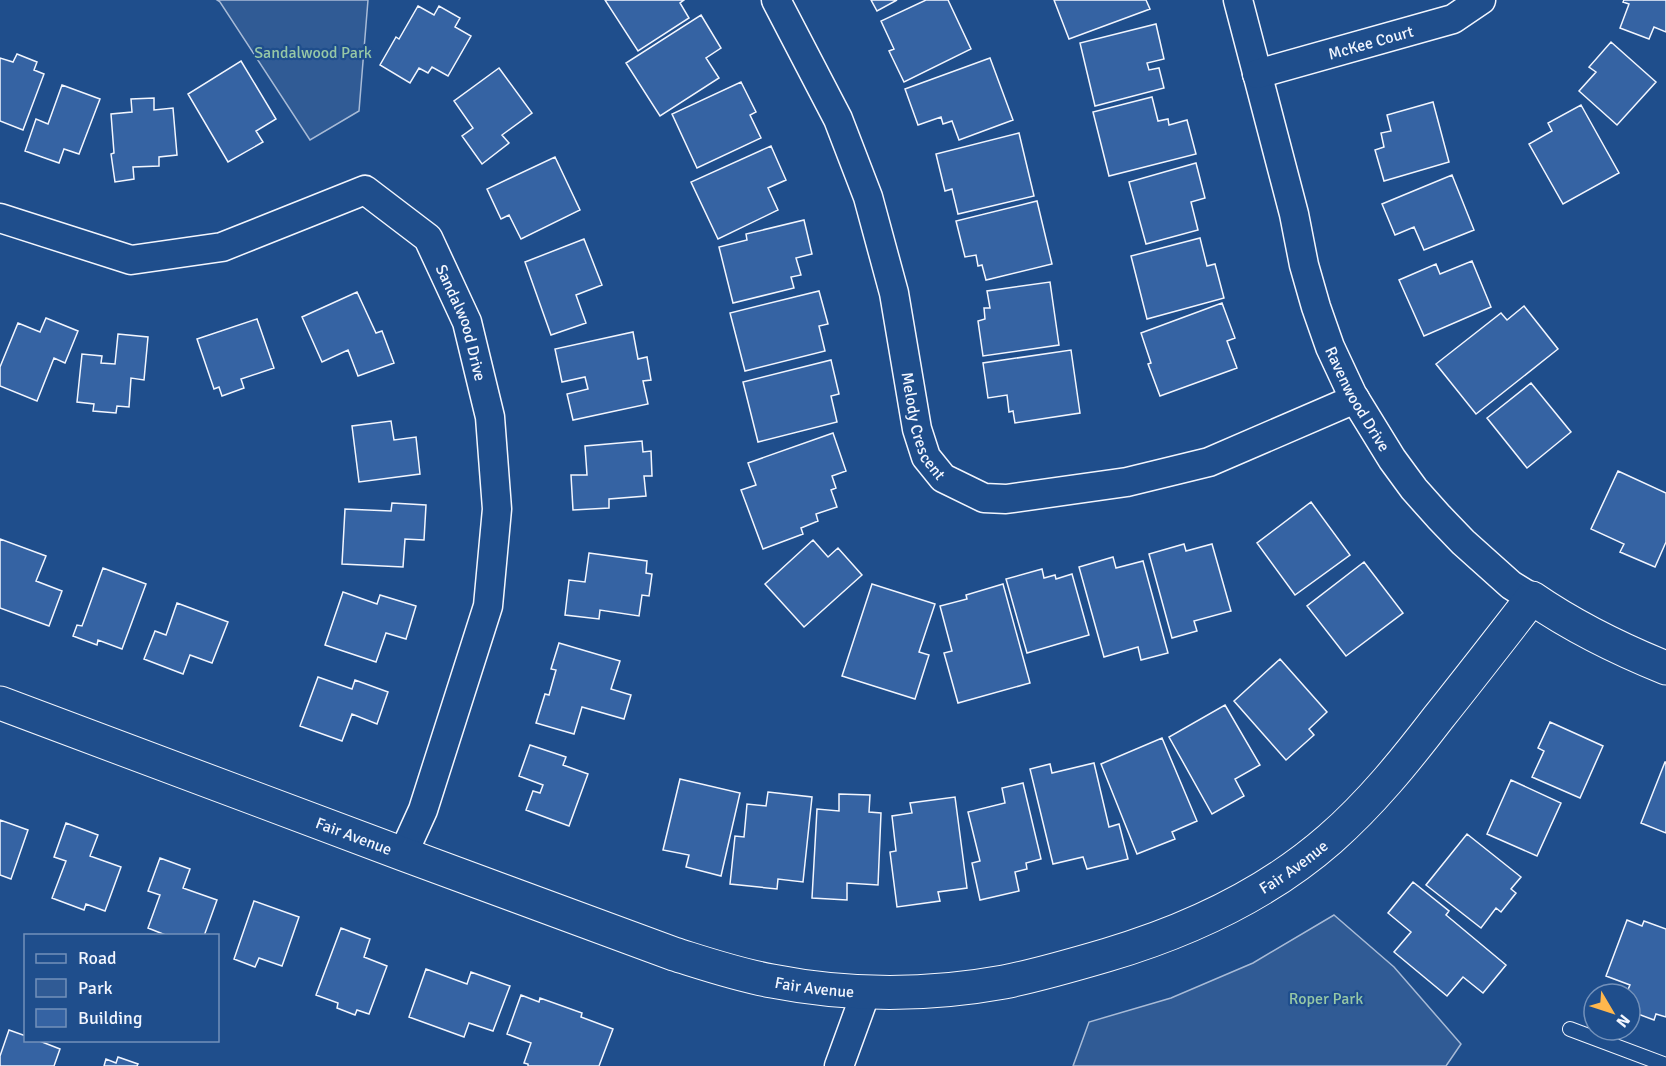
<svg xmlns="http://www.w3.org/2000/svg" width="1666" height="1066" viewBox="0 0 1666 1066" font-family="Signika,sans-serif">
<rect width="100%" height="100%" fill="#1f4e8c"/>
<path fill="#305b95" stroke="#a8bbd7" stroke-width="1.5" d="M 217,0 L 368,0 L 359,111 L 310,140 L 220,2 Z
M 1334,915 L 1394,967 L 1461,1044 L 1446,1066 L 1073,1066 L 1089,1022 L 1171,998 L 1253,963 Z"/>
<path fill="#3563a3" stroke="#f2f6ff" stroke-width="1.5" d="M 605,0 L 684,0 L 680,3 L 689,18 L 638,51 Z
M 871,0 L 897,0 L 877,11 Z
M 926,0 L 948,0 L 971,49 L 904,82 L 889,51 L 894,49 L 881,21 Z
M 1054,0 L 1146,0 L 1150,9 L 1069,39 Z
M 1624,0 L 1666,0 L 1666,32 L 1654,27 L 1649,39 L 1620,28 L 1629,4 L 1623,2 Z
M 418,6 L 434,15 L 439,6 L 460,18 L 455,27 L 471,36 L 448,76 L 432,67 L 428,73 L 419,68 L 410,83 L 380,65 L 396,37 L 399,39 Z
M 701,15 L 721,48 L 706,58 L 719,78 L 660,116 L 626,63 Z
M 1156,24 L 1164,59 L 1147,63 L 1149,70 L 1159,68 L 1164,88 L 1095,106 L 1080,43 Z
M 1611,42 L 1656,82 L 1617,125 L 1579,91 L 1596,72 L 1589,67 Z
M 17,54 L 37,62 L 34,70 L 44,74 L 23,130 L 0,121 L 0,58 L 13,62 Z
M 990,58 L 1013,120 L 959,140 L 952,121 L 943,124 L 941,117 L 918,125 L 905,89 Z
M 241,61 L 276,119 L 256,131 L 263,142 L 228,162 L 188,94 Z
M 499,68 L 532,113 L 502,135 L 509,143 L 482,164 L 462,136 L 473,128 L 454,101 Z
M 741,82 L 756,112 L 750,115 L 761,138 L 697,168 L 672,114 Z
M 62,85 L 100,99 L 79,154 L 64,149 L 59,163 L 25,151 L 36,119 L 48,124 Z
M 1152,97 L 1158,121 L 1168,119 L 1169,125 L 1187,120 L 1196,154 L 1109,176 L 1093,112 Z
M 154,98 L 154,110 L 173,108 L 177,155 L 159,157 L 159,166 L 133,167 L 134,179 L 115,182 L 111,154 L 114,153 L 111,114 L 132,112 L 131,99 Z
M 1433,102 L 1449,162 L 1384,181 L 1375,150 L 1384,147 L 1381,133 L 1391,131 L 1387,115 Z
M 1581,105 L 1619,173 L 1563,204 L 1529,144 L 1552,131 L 1548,123 Z
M 1019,133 L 1034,196 L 958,214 L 952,189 L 945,191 L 936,154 Z
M 771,146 L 786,180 L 768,188 L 778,210 L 718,239 L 691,182 Z
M 555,157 L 580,210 L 521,239 L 509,215 L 501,219 L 487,189 Z
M 1196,163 L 1205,198 L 1191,202 L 1198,230 L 1146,244 L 1129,182 Z
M 1452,175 L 1474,230 L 1424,250 L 1414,227 L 1395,235 L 1382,204 Z
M 1037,201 L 1052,264 L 986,280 L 982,265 L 978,266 L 976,255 L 965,257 L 956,221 Z
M 804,220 L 812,254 L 796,258 L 801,275 L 791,277 L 794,288 L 733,303 L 719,247 L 747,240 L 746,234 Z
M 1200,238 L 1207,266 L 1215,264 L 1224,298 L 1147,319 L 1131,256 Z
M 584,239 L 602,285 L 576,295 L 586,323 L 551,335 L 525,262 Z
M 1472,261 L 1491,307 L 1424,336 L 1399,280 L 1436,264 L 1440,274 Z
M 1050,282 L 1059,345 L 983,356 L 978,321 L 985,319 L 984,308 L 990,308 L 987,291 Z
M 819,291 L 828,324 L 819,326 L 825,351 L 745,371 L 730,313 Z
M 357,292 L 376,333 L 382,331 L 394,363 L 358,376 L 348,350 L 322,362 L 302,317 Z
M 1222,303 L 1235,338 L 1227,341 L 1237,368 L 1160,396 L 1148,364 L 1151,363 L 1141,333 Z
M 1524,306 L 1558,349 L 1476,414 L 1436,364 L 1501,313 L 1507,320 Z
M 46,318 L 78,331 L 65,363 L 54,358 L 37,401 L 0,386 L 0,367 L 18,323 L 40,332 Z
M 257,319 L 274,368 L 241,379 L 244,388 L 222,396 L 219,387 L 214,389 L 197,339 Z
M 633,332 L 638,359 L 647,357 L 651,380 L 643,381 L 648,404 L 573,420 L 567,394 L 588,389 L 585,377 L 562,382 L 555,349 Z
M 118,334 L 148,337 L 144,380 L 131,378 L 129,407 L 117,406 L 116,413 L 93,411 L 94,404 L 77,402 L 82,354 L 102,356 L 101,363 L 115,364 Z
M 1071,350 L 1080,413 L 1015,423 L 1013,411 L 1009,412 L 1007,395 L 988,398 L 983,363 Z
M 831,360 L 839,394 L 831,396 L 837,422 L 758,442 L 743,382 Z
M 1531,383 L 1571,432 L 1527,468 L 1487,418 Z
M 391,421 L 394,440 L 416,437 L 420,474 L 359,482 L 352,426 Z
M 833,433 L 846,471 L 832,476 L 836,488 L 831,490 L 837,507 L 816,514 L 818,521 L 801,528 L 803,534 L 763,549 L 741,490 L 756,485 L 748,463 Z
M 642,441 L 643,452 L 651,451 L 652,476 L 644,476 L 646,496 L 609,499 L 609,508 L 573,510 L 571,475 L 587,475 L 585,446 Z
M 1618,471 L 1666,493 L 1666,542 L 1655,567 L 1620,552 L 1624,544 L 1591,529 Z
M 1311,502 L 1350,555 L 1295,595 L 1257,543 Z
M 392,503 L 426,505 L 424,540 L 405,539 L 403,567 L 342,564 L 345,509 L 391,511 Z
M 0,539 L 46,556 L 36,581 L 62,591 L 49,626 L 0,608 Z
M 813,540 L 828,557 L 838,548 L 862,575 L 804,627 L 765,584 Z
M 1184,544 L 1186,551 L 1212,544 L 1231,611 L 1194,621 L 1197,631 L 1172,638 L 1149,554 Z
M 589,553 L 647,561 L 646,573 L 652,574 L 649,596 L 642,595 L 639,616 L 600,610 L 599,619 L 565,615 L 569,580 L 585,582 Z
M 1113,557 L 1116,568 L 1143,561 L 1168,653 L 1141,660 L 1138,647 L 1104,657 L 1079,567 Z
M 1364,562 L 1403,613 L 1346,656 L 1307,606 Z
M 103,568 L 146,584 L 122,649 L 98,640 L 97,645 L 73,636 L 77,625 L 82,626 Z
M 1042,569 L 1044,578 L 1055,575 L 1056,579 L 1072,574 L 1089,635 L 1027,653 L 1006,579 Z
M 872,584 L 935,604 L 919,652 L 929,655 L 915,699 L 842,676 Z
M 1003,584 L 1030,683 L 958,703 L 944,653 L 952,651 L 940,606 L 967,599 L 966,595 Z
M 343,592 L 377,604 L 380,595 L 416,606 L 406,639 L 386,633 L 376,662 L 325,645 Z
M 177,603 L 228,622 L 212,663 L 190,655 L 183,674 L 144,659 L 155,631 L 166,635 Z
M 559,643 L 620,661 L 611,689 L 631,695 L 624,719 L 582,707 L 574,734 L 536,723 L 545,694 L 549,695 L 556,670 L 551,669 Z
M 1280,659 L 1327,712 L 1309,729 L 1314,735 L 1286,760 L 1234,701 Z
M 318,677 L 352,689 L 355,680 L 388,692 L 377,724 L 352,714 L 342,741 L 300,726 Z
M 1225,705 L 1260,765 L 1235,779 L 1244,796 L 1212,814 L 1169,737 Z
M 1550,722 L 1603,746 L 1580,798 L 1532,777 L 1544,751 L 1538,748 Z
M 1162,738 L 1197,821 L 1172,832 L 1175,839 L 1137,854 L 1101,764 Z
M 530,745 L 566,757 L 563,765 L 588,774 L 569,826 L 526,810 L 533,791 L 540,793 L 543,785 L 519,776 Z
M 1665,762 L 1666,762 L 1666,833 L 1641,823 Z
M 1094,763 L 1109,827 L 1119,824 L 1128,859 L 1087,869 L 1083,857 L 1053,864 L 1030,769 L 1050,764 L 1052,773 Z
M 680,779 L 740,793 L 721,876 L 686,867 L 689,855 L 663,850 Z
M 1511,780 L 1561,803 L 1537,856 L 1487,834 Z
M 1023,783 L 1041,859 L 1026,863 L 1027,869 L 1015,872 L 1019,891 L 980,900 L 972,863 L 980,861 L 968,812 L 1005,803 L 1002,788 Z
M 768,792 L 812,797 L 803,882 L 778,879 L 777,889 L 730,884 L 735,836 L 744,837 L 747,804 L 766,806 Z
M 839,794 L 870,795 L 869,812 L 881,813 L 878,885 L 847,883 L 847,900 L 812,898 L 817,809 L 839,811 Z
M 955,797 L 967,888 L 938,892 L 940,901 L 897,907 L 890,852 L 896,851 L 892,816 L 912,813 L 910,803 Z
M 0,820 L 28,830 L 11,879 L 0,875 Z
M 66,823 L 98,835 L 90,856 L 121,867 L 105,911 L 86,904 L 84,910 L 52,898 L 66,861 L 54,857 Z
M 1467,834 L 1521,877 L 1511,889 L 1516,893 L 1501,912 L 1496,908 L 1481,928 L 1426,885 Z
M 160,858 L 190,869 L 183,888 L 217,900 L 204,936 L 168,936 L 148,928 L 160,895 L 148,891 Z
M 1413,882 L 1449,911 L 1446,915 L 1506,965 L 1483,993 L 1463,977 L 1447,996 L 1394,952 L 1411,932 L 1388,913 Z
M 254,901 L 299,917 L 282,966 L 259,958 L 255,967 L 234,959 Z
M 1627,920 L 1642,926 L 1644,921 L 1666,929 L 1666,1017 L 1656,1014 L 1654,1020 L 1630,1011 L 1630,994 L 1626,994 L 1630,985 L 1606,976 Z
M 341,928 L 370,939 L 364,957 L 387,966 L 369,1014 L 357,1010 L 355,1015 L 337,1008 L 338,1003 L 316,995 Z
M 426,969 L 467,984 L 471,972 L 510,986 L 493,1031 L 469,1023 L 464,1037 L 409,1017 Z
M 521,995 L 539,1002 L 540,998 L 582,1013 L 581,1017 L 613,1029 L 599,1066 L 528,1066 L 528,1064 L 524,1063 L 531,1043 L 507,1034 Z
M 9,1030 L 26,1036 L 26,1040 L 37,1040 L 60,1049 L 54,1066 L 0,1066 L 0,1056 Z
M 118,1057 L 138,1064 L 137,1066 L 104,1066 L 106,1059 L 116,1063 Z"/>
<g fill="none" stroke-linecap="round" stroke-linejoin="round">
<defs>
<path id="lane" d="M 1570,1029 L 1666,1065"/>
<g id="street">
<path id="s1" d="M 776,0 L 838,119 L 868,197 L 894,293 L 917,429 L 926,457 L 943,478 L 984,498 L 1006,499 L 1127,482 L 1209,462 L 1355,399"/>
<path id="s2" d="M 1238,0 L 1294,214 L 1304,265 L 1316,307 L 1330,347 L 1352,394 L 1392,459 L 1414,489 L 1439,517 L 1463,542 L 1511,585 L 1532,598"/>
<path id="s3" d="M 1257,74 L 1453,19 L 1481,0"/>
<path id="s4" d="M 0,218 L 131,260 L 222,247 L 365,190 L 428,238 L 467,322 L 490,417 L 497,509 L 488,606 L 423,810 L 403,854"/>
<path d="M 839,1066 L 866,992"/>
</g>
<g id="secondary">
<path id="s5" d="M 0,703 L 403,854 L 674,954 C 706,964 738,975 772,981 C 848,996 927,996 1004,982 C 1039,975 1073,965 1107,955 C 1188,931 1266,895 1330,839 C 1371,803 1405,761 1438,718 C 1470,678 1501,638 1532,598 C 1574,627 1619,649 1666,668"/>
</g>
</defs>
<use href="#lane" stroke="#f2f6ff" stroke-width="16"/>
<use href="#street" stroke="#f2f6ff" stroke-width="31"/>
<use href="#secondary" stroke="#f2f6ff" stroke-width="35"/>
<use href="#lane" stroke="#1f4e8c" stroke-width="14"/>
<use href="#street" stroke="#1f4e8c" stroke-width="28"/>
<use href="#secondary" stroke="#1f4e8c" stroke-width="33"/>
</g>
<g text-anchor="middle" stroke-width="4.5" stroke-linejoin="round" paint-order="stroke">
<g font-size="16" fill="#f2f6ff" stroke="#1f4e8c">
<text dy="6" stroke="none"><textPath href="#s3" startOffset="118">McKee Court</textPath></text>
<text dy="6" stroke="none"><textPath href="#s4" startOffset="554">Sandalwood Drive</textPath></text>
<text dy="6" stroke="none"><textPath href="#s2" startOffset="418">Ravenwood Drive</textPath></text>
<text dy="6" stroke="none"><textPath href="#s1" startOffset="454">Melody Crescent</textPath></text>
<text dy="6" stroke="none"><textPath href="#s5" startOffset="378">Fair Avenue</textPath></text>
<text dy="6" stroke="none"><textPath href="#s5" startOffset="1368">Fair Avenue</textPath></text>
<text dy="6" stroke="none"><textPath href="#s5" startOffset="864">Fair Avenue</textPath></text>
</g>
<g font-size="16" fill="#97c8a6" stroke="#1f4e8c">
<text x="313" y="58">Sandalwood Park</text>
<text x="1326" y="1004">Roper Park</text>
</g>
</g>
<rect x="24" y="934" width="195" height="108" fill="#1f4e8c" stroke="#7391ba" stroke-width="1.5"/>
<rect x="36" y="954" width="30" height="9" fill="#1f4e8c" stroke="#7391ba" stroke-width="1.5"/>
<text x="78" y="964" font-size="18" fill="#f2f6ff">Road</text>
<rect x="36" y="979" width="30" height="18" fill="#305b95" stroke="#7391ba" stroke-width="1.5"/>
<text x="78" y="994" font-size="18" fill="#f2f6ff">Park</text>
<rect x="36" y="1009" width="30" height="18" fill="#3563a3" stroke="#7391ba" stroke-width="1.5"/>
<text x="78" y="1024" font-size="18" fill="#f2f6ff">Building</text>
<g transform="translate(1612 1012) rotate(129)"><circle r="28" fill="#1f4e8c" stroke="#7391ba" stroke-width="1.5"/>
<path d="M0-4.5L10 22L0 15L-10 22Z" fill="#ffb74d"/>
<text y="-9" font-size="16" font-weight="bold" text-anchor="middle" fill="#f2f6ff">N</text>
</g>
</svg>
